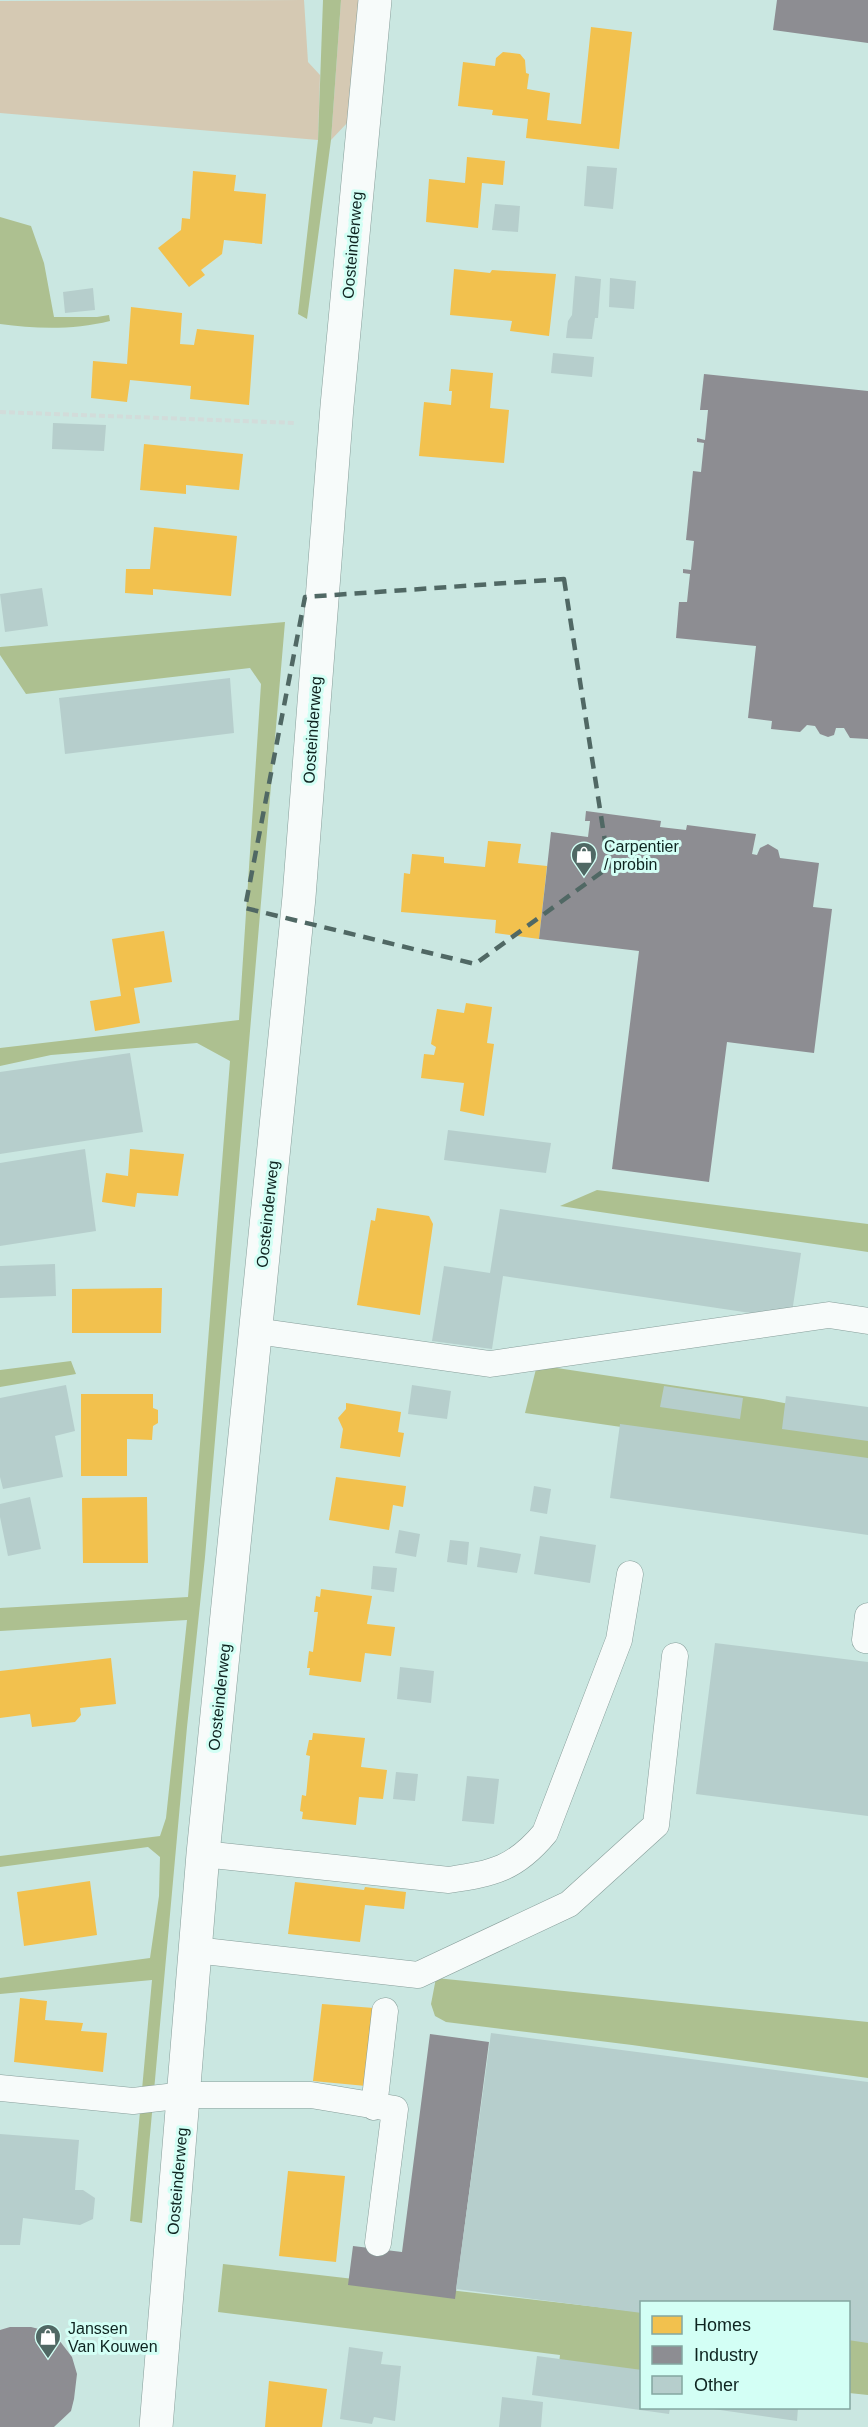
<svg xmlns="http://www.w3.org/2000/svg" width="868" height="2427" viewBox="0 0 868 2427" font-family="Arial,sans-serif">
<rect width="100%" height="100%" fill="#cae7e1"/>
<path fill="#d5c9b3" d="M 304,0 L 308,62 L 320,75 L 318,140 L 0,113 L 0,1 Z
M 341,0 L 360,0 L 348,122 L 331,140 Z"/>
<path fill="#adc090" d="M 323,0 L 341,0 L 331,140 L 307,319 L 298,314 L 318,140 Z
M 0,217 L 31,226 L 44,263 L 54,317 L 97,317 L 109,315 L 110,321 C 74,330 36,329 0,324 Z
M 285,622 L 205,1557 L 187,1727 L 142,2223 L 130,2221 L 152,1980 L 0,1994 L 0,1978 L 150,1958 L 159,1896 L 160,1857 L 148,1847 L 0,1867 L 0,1856 L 160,1836 L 166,1818 L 187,1620 L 0,1631 L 0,1608 L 188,1597 L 230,1061 L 197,1043 L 51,1055 L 0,1066 L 0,1048 L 239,1020 L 261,684 L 250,668 L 26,694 L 0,655 L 0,647 Z
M 597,1190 L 868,1224 L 868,1252 L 560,1206 Z
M 71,1361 L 76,1374 L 0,1387 L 0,1370 Z
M 537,1365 L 763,1399 L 868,1419 L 868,1463 L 525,1413 Z
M 436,1978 L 868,2022 L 868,2078 L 632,2045 L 446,2022 L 435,2016 L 431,2004 Z
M 223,2264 L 641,2312 L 641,2396 L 557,2382 L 560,2355 L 218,2312 Z
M 849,2337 L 868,2340 L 868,2395 L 849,2393 Z"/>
<path fill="#f2c14e" d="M 591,27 L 632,32 L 619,149 L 526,138 L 528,119 L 492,115 L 493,110 L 458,106 L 463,62 L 495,66 L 496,58 L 503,52 L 520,54 L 525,60 L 526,73 L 529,74 L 527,89 L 550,93 L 547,120 L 581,124 Z
M 467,157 L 505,161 L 503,185 L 482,183 L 478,228 L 426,222 L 429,179 L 465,183 Z
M 193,171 L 236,175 L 234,191 L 266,194 L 262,244 L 224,240 L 222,254 L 201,270 L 205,275 L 189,287 L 158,248 L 181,230 L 182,218 L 190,219 Z
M 454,269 L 490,273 L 492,270 L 556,274 L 549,336 L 510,331 L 512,321 L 450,315 Z
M 131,307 L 182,313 L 180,344 L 194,345 L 197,329 L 254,335 L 249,405 L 190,399 L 191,386 L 130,380 L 127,402 L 91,398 L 93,361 L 127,364 Z
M 451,369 L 493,373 L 490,408 L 509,410 L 504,463 L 419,456 L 424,402 L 451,405 L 452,391 L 449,391 Z
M 144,444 L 243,454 L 239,490 L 186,485 L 186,494 L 140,490 Z
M 154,527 L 237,536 L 231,596 L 153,589 L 153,595 L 125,593 L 126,569 L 150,569 Z
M 488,841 L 521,844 L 518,863 L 547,866 L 539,939 L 495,933 L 496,920 L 401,912 L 404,873 L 410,874 L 412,854 L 444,857 L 444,863 L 485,867 Z
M 164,931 L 172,982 L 134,988 L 140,1023 L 95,1031 L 90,1001 L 121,996 L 112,939 Z
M 466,1003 L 492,1007 L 487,1043 L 494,1044 L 484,1116 L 460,1111 L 464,1083 L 421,1078 L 424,1054 L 434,1055 L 436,1047 L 431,1044 L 437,1009 L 464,1013 Z
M 130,1149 L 184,1154 L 178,1196 L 137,1193 L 135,1207 L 102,1202 L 106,1173 L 128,1176 Z
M 377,1208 L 429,1216 L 433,1224 L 420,1315 L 357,1305 L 371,1220 L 375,1221 Z
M 162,1288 L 161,1333 L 72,1333 L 72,1289 Z
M 81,1394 L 153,1394 L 153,1408 L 158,1410 L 158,1423 L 153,1426 L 152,1440 L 127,1439 L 127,1476 L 81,1476 Z
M 346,1403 L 401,1412 L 398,1432 L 404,1433 L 400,1457 L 340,1448 L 343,1429 L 338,1418 L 346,1409 Z
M 336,1477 L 406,1486 L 403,1507 L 393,1505 L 389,1530 L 329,1520 Z
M 147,1497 L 148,1563 L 83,1563 L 82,1498 Z
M 321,1589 L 372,1596 L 367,1624 L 395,1627 L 391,1656 L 365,1653 L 361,1682 L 309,1675 L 310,1668 L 307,1668 L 309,1651 L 313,1652 L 318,1612 L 314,1612 L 316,1596 L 320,1597 Z
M 111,1658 L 116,1704 L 80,1708 L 81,1715 L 75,1722 L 32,1727 L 30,1714 L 0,1718 L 0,1671 Z
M 313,1733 L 365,1738 L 361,1767 L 387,1770 L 383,1799 L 359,1797 L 356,1825 L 302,1819 L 303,1812 L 300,1811 L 302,1795 L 306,1796 L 310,1756 L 306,1755 L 309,1740 L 312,1740 Z
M 90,1881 L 97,1935 L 24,1946 L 17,1892 Z
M 295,1882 L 364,1890 L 365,1887 L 406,1892 L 404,1909 L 365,1905 L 360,1942 L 288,1934 Z
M 20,1998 L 47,2001 L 45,2020 L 83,2023 L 81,2031 L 107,2033 L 103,2072 L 14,2062 Z
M 322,2004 L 374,2008 L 366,2086 L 313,2081 Z
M 288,2171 L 345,2176 L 336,2262 L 279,2256 Z
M 269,2381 L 327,2389 L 322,2427 L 265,2427 Z"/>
<path fill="#8d8d92" d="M 777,0 L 868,0 L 868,43 L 773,30 Z
M 704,374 L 868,391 L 868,739 L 850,738 L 844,728 L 836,728 L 834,735 L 828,737 L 820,734 L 815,726 L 807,725 L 800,732 L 771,729 L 772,721 L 748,718 L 756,646 L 676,638 L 679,602 L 687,602 L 690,574 L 683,573 L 683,569 L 691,570 L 694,541 L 686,540 L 693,471 L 701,472 L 704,443 L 697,442 L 697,438 L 705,440 L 708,410 L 700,410 Z
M 586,811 L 661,821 L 660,827 L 686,830 L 687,825 L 756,834 L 752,854 L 757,855 L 760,848 L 768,844 L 778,850 L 780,858 L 819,863 L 813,907 L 832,909 L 814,1053 L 727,1042 L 709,1182 L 612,1169 L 639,951 L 539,939 L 551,832 L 588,837 L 590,821 L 585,821 Z
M 430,2034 L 489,2042 L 455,2299 L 348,2285 L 353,2246 L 402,2252 Z
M 10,2327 L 31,2327 L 43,2330 L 59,2340 L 72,2357 L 77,2374 L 74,2399 L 71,2411 L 54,2427 L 0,2427 L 0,2330 Z"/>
<path fill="#b6cecc" d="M 587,166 L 617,168 L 613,209 L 584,206 Z
M 495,204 L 520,206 L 518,232 L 492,230 Z
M 575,276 L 601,279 L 598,318 L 595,318 L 592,339 L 566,338 L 568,321 L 572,315 Z
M 610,278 L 636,281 L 634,309 L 609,307 Z
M 93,288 L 95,310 L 65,313 L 63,292 Z
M 553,353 L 594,357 L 592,377 L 551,373 Z
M 53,423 L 106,425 L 104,451 L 52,449 Z
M 42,588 L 48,626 L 5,632 L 0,594 Z
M 230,678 L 234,733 L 65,754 L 59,698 Z
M 130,1053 L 143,1132 L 0,1154 L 0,1072 Z
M 448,1130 L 551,1143 L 546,1173 L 444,1160 Z
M 85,1149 L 96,1231 L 0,1246 L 0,1163 Z
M 500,1209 L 801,1253 L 791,1319 L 503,1276 L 492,1349 L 432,1341 L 444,1266 L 490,1273 Z
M 55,1264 L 56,1296 L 0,1298 L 0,1266 Z
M 66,1385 L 75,1431 L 55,1436 L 63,1477 L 3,1489 L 0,1477 L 0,1398 Z
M 412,1385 L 451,1391 L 447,1419 L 408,1414 Z
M 664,1386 L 743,1398 L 740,1419 L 660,1407 Z
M 786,1396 L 868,1407 L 868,1441 L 782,1429 Z
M 620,1424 L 868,1458 L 868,1535 L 610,1498 Z
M 534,1486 L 551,1489 L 547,1514 L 530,1511 Z
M 30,1497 L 41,1549 L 8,1556 L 0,1517 L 0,1504 Z
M 399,1530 L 420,1534 L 416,1557 L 395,1553 Z
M 540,1536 L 596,1545 L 590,1583 L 534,1574 Z
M 450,1540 L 469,1542 L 467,1565 L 447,1562 Z
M 480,1547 L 521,1554 L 517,1573 L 477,1567 Z
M 373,1566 L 397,1568 L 394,1592 L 371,1589 Z
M 715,1643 L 868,1662 L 868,1816 L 696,1794 Z
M 400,1667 L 434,1671 L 431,1703 L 397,1699 Z
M 396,1772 L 418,1774 L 415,1801 L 393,1799 Z
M 467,1776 L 499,1779 L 494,1824 L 462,1821 Z
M 491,2033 L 868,2082 L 868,2343 L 848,2340 L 848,2302 L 642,2302 L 642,2313 L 456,2289 Z
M 0,2134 L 79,2140 L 75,2190 L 83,2190 L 95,2198 L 93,2219 L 80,2225 L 23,2218 L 20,2245 L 0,2245 Z
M 349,2347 L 383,2352 L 381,2364 L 401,2366 L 395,2421 L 374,2417 L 372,2424 L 340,2419 Z
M 537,2356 L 642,2370 L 642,2408 L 670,2408 L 669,2414 L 532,2395 Z
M 502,2397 L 543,2402 L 541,2427 L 499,2427 Z
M 706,2408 L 798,2408 L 797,2421 Z"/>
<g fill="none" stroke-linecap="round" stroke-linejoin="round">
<defs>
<path id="service" d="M 256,1331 L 490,1364 L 829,1315 L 868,1321
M 868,1616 L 865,1640 L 868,1640
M 203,1854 L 449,1880 C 494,1873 515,1869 545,1833 L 619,1640 L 630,1574
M 195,1950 L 418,1975 L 569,1904 L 656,1825 L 675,1656
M 0,2088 L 133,2101 L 185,2095 L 311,2095 L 395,2109 L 378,2243
M 374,2107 L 385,2011"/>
<path id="tertiary" d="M 156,2427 L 203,1854 L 299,897 L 337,406 L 375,0"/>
</defs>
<use href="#service" stroke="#879e9a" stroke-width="27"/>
<use href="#tertiary" stroke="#879e9a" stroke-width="34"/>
<path stroke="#d2dcda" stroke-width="4" stroke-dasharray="6 3" stroke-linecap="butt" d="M 0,412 L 296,423"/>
<use href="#service" stroke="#f7fbfa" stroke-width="26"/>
<use href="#tertiary" stroke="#f7fbfa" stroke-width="33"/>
</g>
<path fill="none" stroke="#506864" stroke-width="4.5" stroke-dasharray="12 8" stroke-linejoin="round" d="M 564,579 L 609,867 L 475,964 L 245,908 L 305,597 Z"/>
<defs>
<symbol id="shop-pin" viewBox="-11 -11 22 30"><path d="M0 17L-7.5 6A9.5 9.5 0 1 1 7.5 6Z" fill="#506864" stroke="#d3fff5"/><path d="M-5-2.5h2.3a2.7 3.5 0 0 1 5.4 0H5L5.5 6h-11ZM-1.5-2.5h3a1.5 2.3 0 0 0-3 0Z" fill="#fff"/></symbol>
</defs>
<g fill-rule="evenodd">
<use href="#shop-pin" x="569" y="840" width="30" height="40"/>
<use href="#shop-pin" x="33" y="2322" width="30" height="40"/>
</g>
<g text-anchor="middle" stroke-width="6" stroke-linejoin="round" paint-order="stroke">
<g font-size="16" fill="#0e2420" stroke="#d3fff5">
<text transform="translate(352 245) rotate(-85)" y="6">Oosteinderweg</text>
<text transform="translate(312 730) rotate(-86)" y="6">Oosteinderweg</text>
<text transform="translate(267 1214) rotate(-84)" y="6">Oosteinderweg</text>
<text transform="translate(219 1697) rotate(-84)" y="6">Oosteinderweg</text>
<text transform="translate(177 2181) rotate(-85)" y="6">Oosteinderweg</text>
</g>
<g font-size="16" fill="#0e2420" stroke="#d3fff5" text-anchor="start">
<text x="604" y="852">Carpentier<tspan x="604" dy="18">/ probin</tspan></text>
<text x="68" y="2334">Janssen<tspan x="68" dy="18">Van Kouwen</tspan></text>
</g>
</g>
<rect x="640" y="2301" width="210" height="108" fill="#d3fff5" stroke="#84a7a0" stroke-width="1.5"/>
<rect x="652" y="2316" width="30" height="18" fill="#f2c14e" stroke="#84a7a0" stroke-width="1.5"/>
<text x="694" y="2331" font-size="18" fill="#0e2420">Homes</text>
<rect x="652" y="2346" width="30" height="18" fill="#8d8d92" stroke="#84a7a0" stroke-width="1.5"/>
<text x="694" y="2361" font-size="18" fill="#0e2420">Industry</text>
<rect x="652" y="2376" width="30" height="18" fill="#b6cecc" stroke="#84a7a0" stroke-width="1.5"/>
<text x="694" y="2391" font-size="18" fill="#0e2420">Other</text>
</svg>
